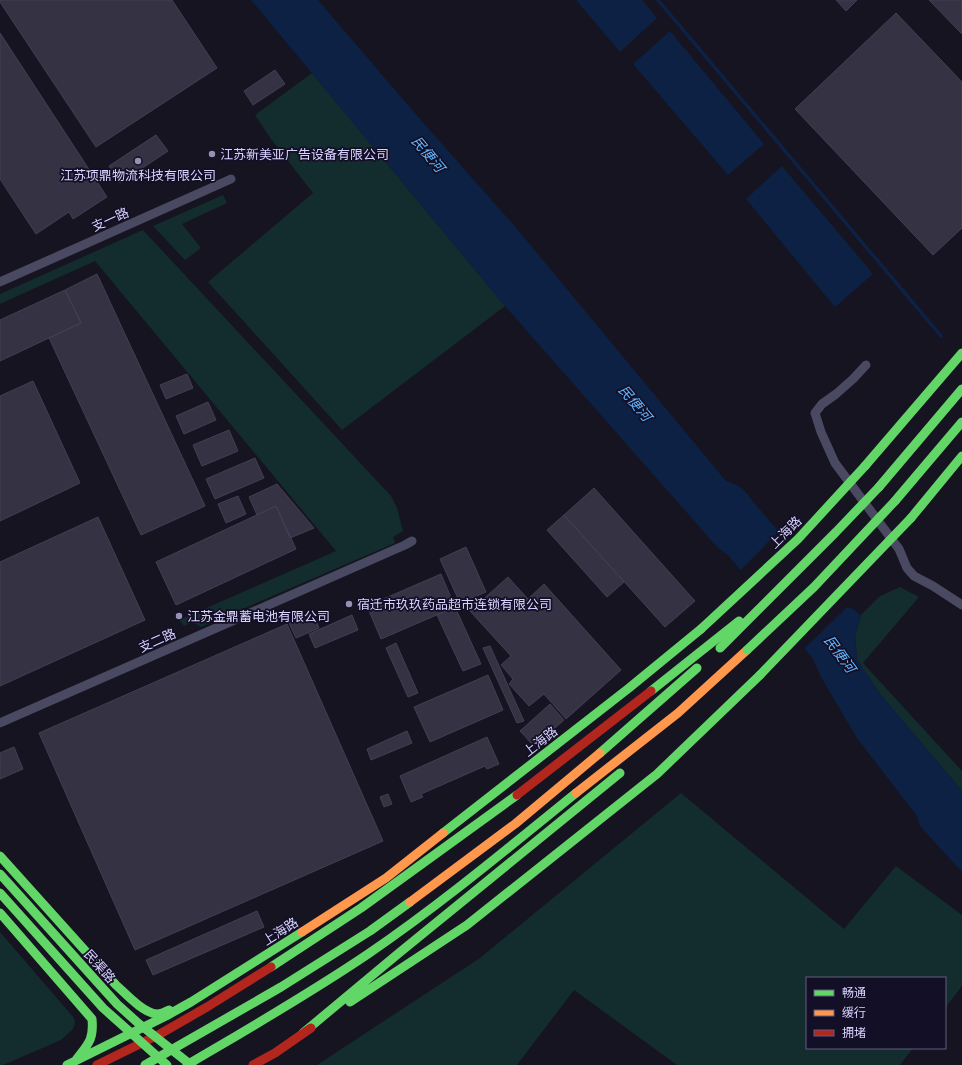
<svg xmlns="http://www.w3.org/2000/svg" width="962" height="1065" viewBox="0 0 962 1065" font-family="Montserrat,'Noto Sans SC',sans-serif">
<rect width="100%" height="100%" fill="#161421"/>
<path fill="#132c2d" d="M 312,73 L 505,306 L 342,430 L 208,282 L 313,193 L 271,139 L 255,115 Z
M 223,195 L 227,203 L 182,224 L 201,248 L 185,260 L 153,226 Z
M 143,230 L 391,496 L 397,508 L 403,531 L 393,537 L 395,543 L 201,627 L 193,622 L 184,626 L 179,620 L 336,551 L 95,261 L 0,304 L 0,294 Z
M 900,587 L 919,597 L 863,663 L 962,771 L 962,791 L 880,694 L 857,660 L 855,637 L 861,615 L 880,596 Z
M 681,793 L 844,929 L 896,866 L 962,915 L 962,986 L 945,1008 L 945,978 L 807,978 L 807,1048 L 913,1048 L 900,1065 L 677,1065 L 574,990 L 517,1065 L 317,1065 L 480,958 Z
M 0,932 L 74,1018 L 75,1023 L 73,1029 L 61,1040 L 3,1065 L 0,1065 Z"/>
<path fill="#0d2144" d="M 251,0 L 318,0 L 419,118 L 512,223 L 726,481 C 741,486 744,489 753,502 L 846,607 L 853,609 L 861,615 L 855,637 L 857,660 L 880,694 L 962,791 L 962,872 L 920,826 L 917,816 L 857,738 L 821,677 L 813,659 L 728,555 L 718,548 L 505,306 Z
M 576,0 L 642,0 L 657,18 L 620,52 Z
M 670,31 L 764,144 L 728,175 L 633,64 Z
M 782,166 L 873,274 L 835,307 L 746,199 Z"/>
<path fill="#161421" d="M 780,530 L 848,606 L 803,650 L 739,572 Z"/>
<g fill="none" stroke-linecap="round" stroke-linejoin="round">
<path stroke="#0d2144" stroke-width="3.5" d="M 658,0 L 941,336"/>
</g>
<path fill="#343243" stroke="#433f54" d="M 0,0 L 172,0 L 217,68 L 96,147 L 0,2 Z
M 836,0 L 857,0 L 846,11 Z
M 929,0 L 962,0 L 962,34 Z
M 896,13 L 962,82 L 962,228 L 933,255 L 795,109 Z
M 0,33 L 107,197 L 73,219 L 69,212 L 36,234 L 0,179 Z
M 275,70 L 285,84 L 253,105 L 244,91 Z
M 156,135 L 168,151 L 120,183 L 109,166 Z
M 97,274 L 205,506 L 141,535 L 49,338 L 81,323 L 65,290 Z
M 65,290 L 81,323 L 0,361 L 0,320 Z
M 187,374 L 193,388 L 166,399 L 160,385 Z
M 33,381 L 80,483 L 0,521 L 0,396 Z
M 208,402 L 216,420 L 184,434 L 176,416 Z
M 229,430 L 238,451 L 202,466 L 193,445 Z
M 255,458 L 264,478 L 215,499 L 206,479 Z
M 277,484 L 314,528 L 290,538 L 276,506 L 257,515 L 249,497 Z
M 594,488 L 695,601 L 665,627 L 564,515 Z
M 238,496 L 246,514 L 226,523 L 218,504 Z
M 276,506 L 296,549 L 176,605 L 156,562 Z
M 564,515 L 624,582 L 607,597 L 547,530 Z
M 98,517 L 145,620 L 0,686 L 0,562 Z
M 466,547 L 486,592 L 460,603 L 440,559 Z
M 441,574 L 455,607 L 381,639 L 367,606 Z
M 508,577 L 528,599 L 544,584 L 621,670 L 566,719 L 544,694 L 529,706 L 509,684 L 513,679 L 501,665 L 511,656 L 470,611 Z
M 455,607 L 481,664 L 463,671 L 437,615 Z
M 313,613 L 319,628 L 296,638 L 289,623 Z
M 352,615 L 358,630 L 315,648 L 309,634 Z
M 287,624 L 383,841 L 135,950 L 39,733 Z
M 396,643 L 418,693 L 408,697 L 386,648 Z
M 490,646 L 524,721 L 517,723 L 483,648 Z
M 488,675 L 503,710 L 430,742 L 414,707 Z
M 550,704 L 564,720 L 534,746 L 520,731 Z
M 407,731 L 412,743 L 371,760 L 367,749 Z
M 487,737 L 499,764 L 487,769 L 485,766 L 421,794 L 423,797 L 411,802 L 400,776 Z
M 14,747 L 23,769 L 0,779 L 0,753 Z
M 388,794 L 392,804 L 384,807 L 380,797 Z
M 257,911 L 264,927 L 153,975 L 146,960 Z"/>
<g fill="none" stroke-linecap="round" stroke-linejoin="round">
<path stroke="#4a4962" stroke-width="9" d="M 0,282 L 231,179
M 866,365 L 853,379 L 836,394 L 822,404 L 815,413 L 821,432 L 835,463 L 899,549 L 907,568 L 914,576 L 933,586 L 962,605
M 0,723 L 405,545 L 412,541"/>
<path stroke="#63d668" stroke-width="9" d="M 865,466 L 962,353
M 879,487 L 962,389
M 895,501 L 962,422
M 911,518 L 962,456
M 651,691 L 739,621
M 600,753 L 697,668
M 443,833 L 629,688 L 701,629
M 0,856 L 116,985 C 126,994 143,1013 157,1014 C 161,1014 165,1012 169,1010
M 0,913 L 92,1019 C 94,1040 88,1044 76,1060
M 271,967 L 361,908 L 517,795
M 350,1002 L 467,925 L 657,774 L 760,675
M 303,1033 L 399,953 L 620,773
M 67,1065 L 166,1016 L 191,1002 L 302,932
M 145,1065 L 281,987 L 370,931 L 410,902
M 187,1065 C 248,1029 309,994 368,954 C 440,905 508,848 576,793"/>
<path stroke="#ff974d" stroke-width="9" d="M 576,793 L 678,713 L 747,650
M 410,902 L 515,824 L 600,753
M 302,932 L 386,878 L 443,833"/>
<path stroke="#b3261e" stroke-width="9" d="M 517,795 L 651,691
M 97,1065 L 160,1034 L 207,1007 L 271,967
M 253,1065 L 275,1053 L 311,1028"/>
<path stroke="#63d668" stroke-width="9" d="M 701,629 L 798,539 L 865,466
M 720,648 L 836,532 L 879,487
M 747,650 L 814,587 L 895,501
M 760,675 L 911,518
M 0,874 L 117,1004 L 138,1023 L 191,1065
M 0,893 L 103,1008 L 167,1065"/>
</g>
<g fill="#9591b1" stroke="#130f26" stroke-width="1.5">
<circle cx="212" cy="154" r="4"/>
<circle cx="138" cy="161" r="4"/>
<circle cx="349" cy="604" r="4"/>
<circle cx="179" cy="616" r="4"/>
</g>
<g text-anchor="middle" stroke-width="3.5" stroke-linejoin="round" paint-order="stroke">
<g font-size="13" fill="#d9d4ff" stroke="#130f26" text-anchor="start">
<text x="220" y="159">江苏新美亚广告设备有限公司</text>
<text x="138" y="180" text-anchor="middle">江苏项鼎物流科技有限公司</text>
<text x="357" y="609">宿迁市玖玖药品超市连锁有限公司</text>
<text x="187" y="621">江苏金鼎蓄电池有限公司</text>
</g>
<g font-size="13" fill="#d9d4ff" stroke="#130f26">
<text transform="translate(110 219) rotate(-24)" y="5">支一路</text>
<text transform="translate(785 532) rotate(-45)" y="5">上海路</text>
<text transform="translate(157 640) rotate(-24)" y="5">支二路</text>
<text transform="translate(540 741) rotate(-38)" y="5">上海路</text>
<text transform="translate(280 931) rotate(-33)" y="5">上海路</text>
<text transform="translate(100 966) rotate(48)" y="5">民渠路</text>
</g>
<g font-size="14" font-style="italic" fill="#62b6ff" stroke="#130f26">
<text transform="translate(428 154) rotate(50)" y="5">民便河</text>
<text transform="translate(635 403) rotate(50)" y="5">民便河</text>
<text transform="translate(840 654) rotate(54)" y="5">民便河</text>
</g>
</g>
<rect x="806" y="977" width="140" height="72" fill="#130f26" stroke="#625e7d"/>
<rect x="814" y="990" width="20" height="6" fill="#63d668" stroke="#625e7d"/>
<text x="842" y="997" font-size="12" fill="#d9d4ff">畅通</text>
<rect x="814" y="1010" width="20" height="6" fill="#ff974d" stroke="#625e7d"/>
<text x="842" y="1017" font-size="12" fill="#d9d4ff">缓行</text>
<rect x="814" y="1030" width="20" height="6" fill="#b3261e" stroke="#625e7d"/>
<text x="842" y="1037" font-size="12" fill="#d9d4ff">拥堵</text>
</svg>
